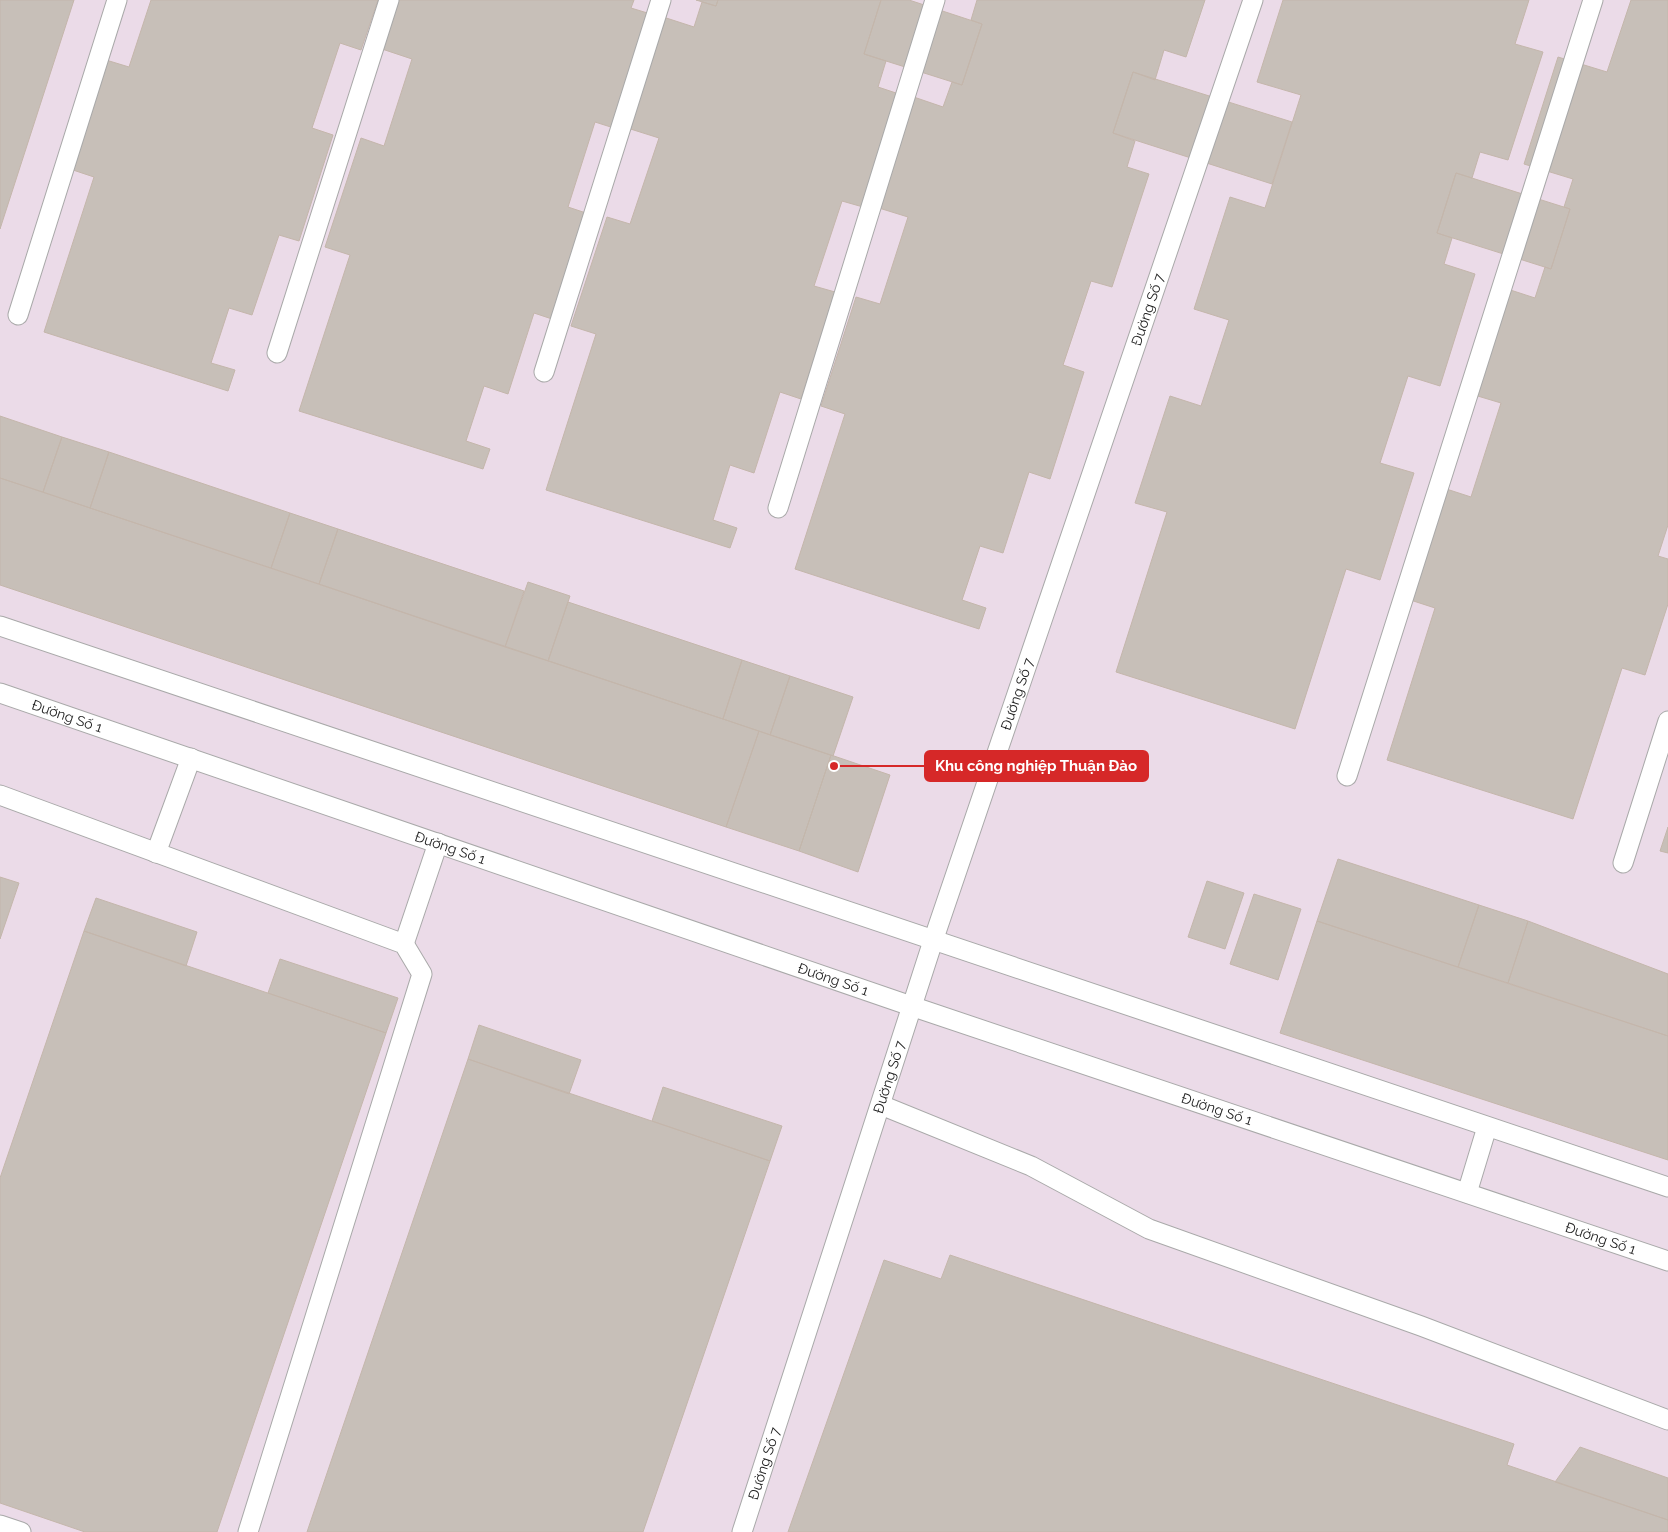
<svg xmlns="http://www.w3.org/2000/svg" width="1668" height="1532" viewBox="0 0 1668 1532" font-family="Raleway,sans-serif">
<rect width="100%" height="100%" fill="#f2efe9"/>
<path fill="#ebdbe8" d="M 0,0 L 1668,0 L 1668,1532 L 0,1532 Z"/>
<path fill="#c7bfb8" stroke="#c4b6ab" d="M 0,0 L 74,0 L 0,229 Z
M 151,0 L 378,0 L 361,50 L 340,43 L 312,128 L 333,135 L 299,241 L 279,235 L 252,315 L 229,308 L 211,363 L 235,370 L 228,391 L 44,332 L 94,177 L 70,169 L 106,60 L 129,67 Z
M 385,0 L 634,0 L 631,8 L 654,15 L 617,129 L 595,122 L 568,207 L 589,214 L 555,320 L 534,313 L 508,394 L 484,386 L 466,441 L 490,449 L 483,469 L 299,411 L 350,255 L 325,247 L 361,138 L 384,146 L 412,59 L 370,45 Z
M 696,0 L 718,0 L 716,6 Z
M 718,0 L 881,0 L 864,54 L 886,61 L 878,87 L 899,94 L 863,207 L 842,201 L 814,286 L 835,292 L 801,399 L 780,392 L 754,473 L 730,465 L 713,520 L 737,528 L 730,548 L 546,490 L 596,334 L 571,326 L 607,217 L 630,224 L 659,138 L 621,126 L 657,15 L 694,27 L 702,2 L 716,6 Z
M 881,0 L 909,0 L 982,24 L 962,85 L 864,54 Z
M 977,0 L 1205,0 L 1186,57 L 1164,50 L 1155,80 L 1133,72 L 1113,133 L 1135,141 L 1127,167 L 1149,174 L 1112,287 L 1091,281 L 1063,365 L 1084,372 L 1050,479 L 1029,472 L 1003,553 L 980,546 L 962,600 L 986,608 L 979,629 L 795,569 L 845,414 L 821,406 L 856,297 L 880,304 L 908,217 L 866,204 L 902,93 L 943,107 L 952,82 L 962,85 L 982,24 L 971,20 Z
M 1283,0 L 1529,0 L 1515,44 L 1543,52 L 1508,160 L 1480,152 L 1472,178 L 1456,173 L 1437,233 L 1452,238 L 1444,264 L 1475,274 L 1440,386 L 1408,376 L 1380,463 L 1414,473 L 1380,580 L 1346,569 L 1295,729 L 1116,672 L 1167,512 L 1135,503 L 1170,396 L 1201,406 L 1229,320 L 1194,309 L 1230,197 L 1265,208 L 1301,95 L 1257,82 Z
M 1631,0 L 1668,0 L 1668,525 L 1658,556 L 1668,559 L 1668,604 L 1645,675 L 1622,668 L 1573,819 L 1387,760 L 1435,608 L 1395,595 L 1431,484 L 1471,497 L 1501,403 L 1461,391 L 1495,285 L 1535,298 L 1545,267 L 1551,269 L 1570,209 L 1564,207 L 1573,179 L 1524,164 L 1558,57 L 1607,72 Z
M 1133,72 L 1292,122 L 1272,184 L 1113,133 Z
M 1456,173 L 1570,209 L 1551,269 L 1437,233 Z
M 0,416 L 62,437 L 43,492 L 0,478 Z
M 62,437 L 109,452 L 90,508 L 43,492 Z
M 109,452 L 290,513 L 271,568 L 90,508 Z
M 0,478 L 759,731 L 726,827 L 0,585 Z
M 290,513 L 338,529 L 319,584 L 271,568 Z
M 338,529 L 524,591 L 505,647 L 319,584 Z
M 528,582 L 570,596 L 548,661 L 505,647 Z
M 568,602 L 742,660 L 723,719 L 548,661 Z
M 742,660 L 790,676 L 770,735 L 723,719 Z
M 790,676 L 853,697 L 833,756 L 770,735 Z
M 759,731 L 831,755 L 799,851 L 726,827 Z
M 831,755 L 890,775 L 858,872 L 799,851 Z
M 1668,827 L 1668,853 L 1660,851 Z
M 1338,859 L 1479,905 L 1458,967 L 1317,921 Z
M 0,877 L 19,883 L 0,939 Z
M 1207,881 L 1244,893 L 1225,949 L 1188,937 Z
M 1254,894 L 1301,909 L 1278,980 L 1230,964 Z
M 96,898 L 197,932 L 186,966 L 84,931 Z
M 1479,905 L 1528,921 L 1508,983 L 1458,967 Z
M 1317,921 L 1668,1036 L 1668,1160 L 1280,1033 Z
M 1528,921 L 1668,974 L 1668,1036 L 1508,983 Z
M 84,931 L 386,1033 L 217,1532 L 85,1532 L 0,1503 L 0,1178 Z
M 280,959 L 398,998 L 386,1033 L 268,993 Z
M 479,1025 L 581,1060 L 569,1094 L 468,1059 Z
M 468,1059 L 770,1161 L 643,1532 L 307,1532 Z
M 663,1087 L 782,1126 L 770,1161 L 652,1121 Z
M 950,1255 L 1514,1444 L 1507,1465 L 1668,1520 L 1668,1532 L 788,1532 L 884,1260 L 941,1279 Z
M 1580,1447 L 1668,1478 L 1668,1520 L 1555,1482 Z"/>
<g fill="none" stroke-linecap="round" stroke-linejoin="round">
<defs>
<g id="lane">
<path d="M 18,315 L 117,0"/>
<path d="M 277,353 L 389,0"/>
<path d="M 544,372 L 661,0"/>
<path d="M 778,508 L 935,0"/>
<path d="M 0,626 L 1668,1187"/>
<path id="s1" d="M 0,693 L 914,1007 L 1668,1261"/>
<path d="M 1347,776 L 1593,0"/>
<path d="M 0,795 L 404,944 L 422,974 L 248,1532"/>
<path d="M 156,853 L 191,758"/>
<path d="M 1623,863 L 1668,721"/>
<path d="M 404,944 L 438,843"/>
<path d="M 881,1105 L 1031,1166 L 1149,1229 L 1421,1326 L 1668,1420"/>
<path d="M 1467,1193 L 1487,1127"/>
<path d="M 0,1525 L 21,1532"/>
<path id="s2" d="M 742,1532 L 933,941 L 1253,0"/>
</g>
</defs>
<use href="#lane" stroke="#a9a9a9" stroke-width="21"/>
<use href="#lane" stroke="#fff" stroke-width="19"/>
</g>
<g text-anchor="middle" stroke-width="4" stroke-linejoin="round" paint-order="stroke">
<g font-size="14" fill="#222" stroke="#fff">
<text dy="5" stroke="none"><textPath href="#s2" startOffset="1288">Đường Số 7</textPath></text>
<text dy="5" stroke="none"><textPath href="#s2" startOffset="882">Đường Số 7</textPath></text>
<text dy="5" stroke="none"><textPath href="#s1" startOffset="71">Đường Số 1</textPath></text>
<text dy="5" stroke="none"><textPath href="#s1" startOffset="476">Đường Số 1</textPath></text>
<text dy="5" stroke="none"><textPath href="#s1" startOffset="881">Đường Số 1</textPath></text>
<text dy="5" stroke="none"><textPath href="#s2" startOffset="478">Đường Số 7</textPath></text>
<text dy="5" stroke="none"><textPath href="#s1" startOffset="1286">Đường Số 1</textPath></text>
<text dy="5" stroke="none"><textPath href="#s1" startOffset="1691">Đường Số 1</textPath></text>
<text dy="5" stroke="none"><textPath href="#s2" startOffset="72">Đường Số 7</textPath></text>
</g>
</g>
<path fill="none" stroke="#d62828" stroke-width="2" d="M834 766L925 766"/>
<circle fill="#d62828" stroke="#fff" stroke-width="2" cx="834" cy="766" r="5"/>
<rect fill="#d62828" stroke="#d62828" stroke-width="2" x="925" y="751" width="223" height="30" rx="5"/>
<g font-size="15" text-anchor="middle" font-weight="bold" fill="#fff">
<text x="1036" y="771">Khu công nghiệp Thuận Đào</text>
</g>
</svg>
